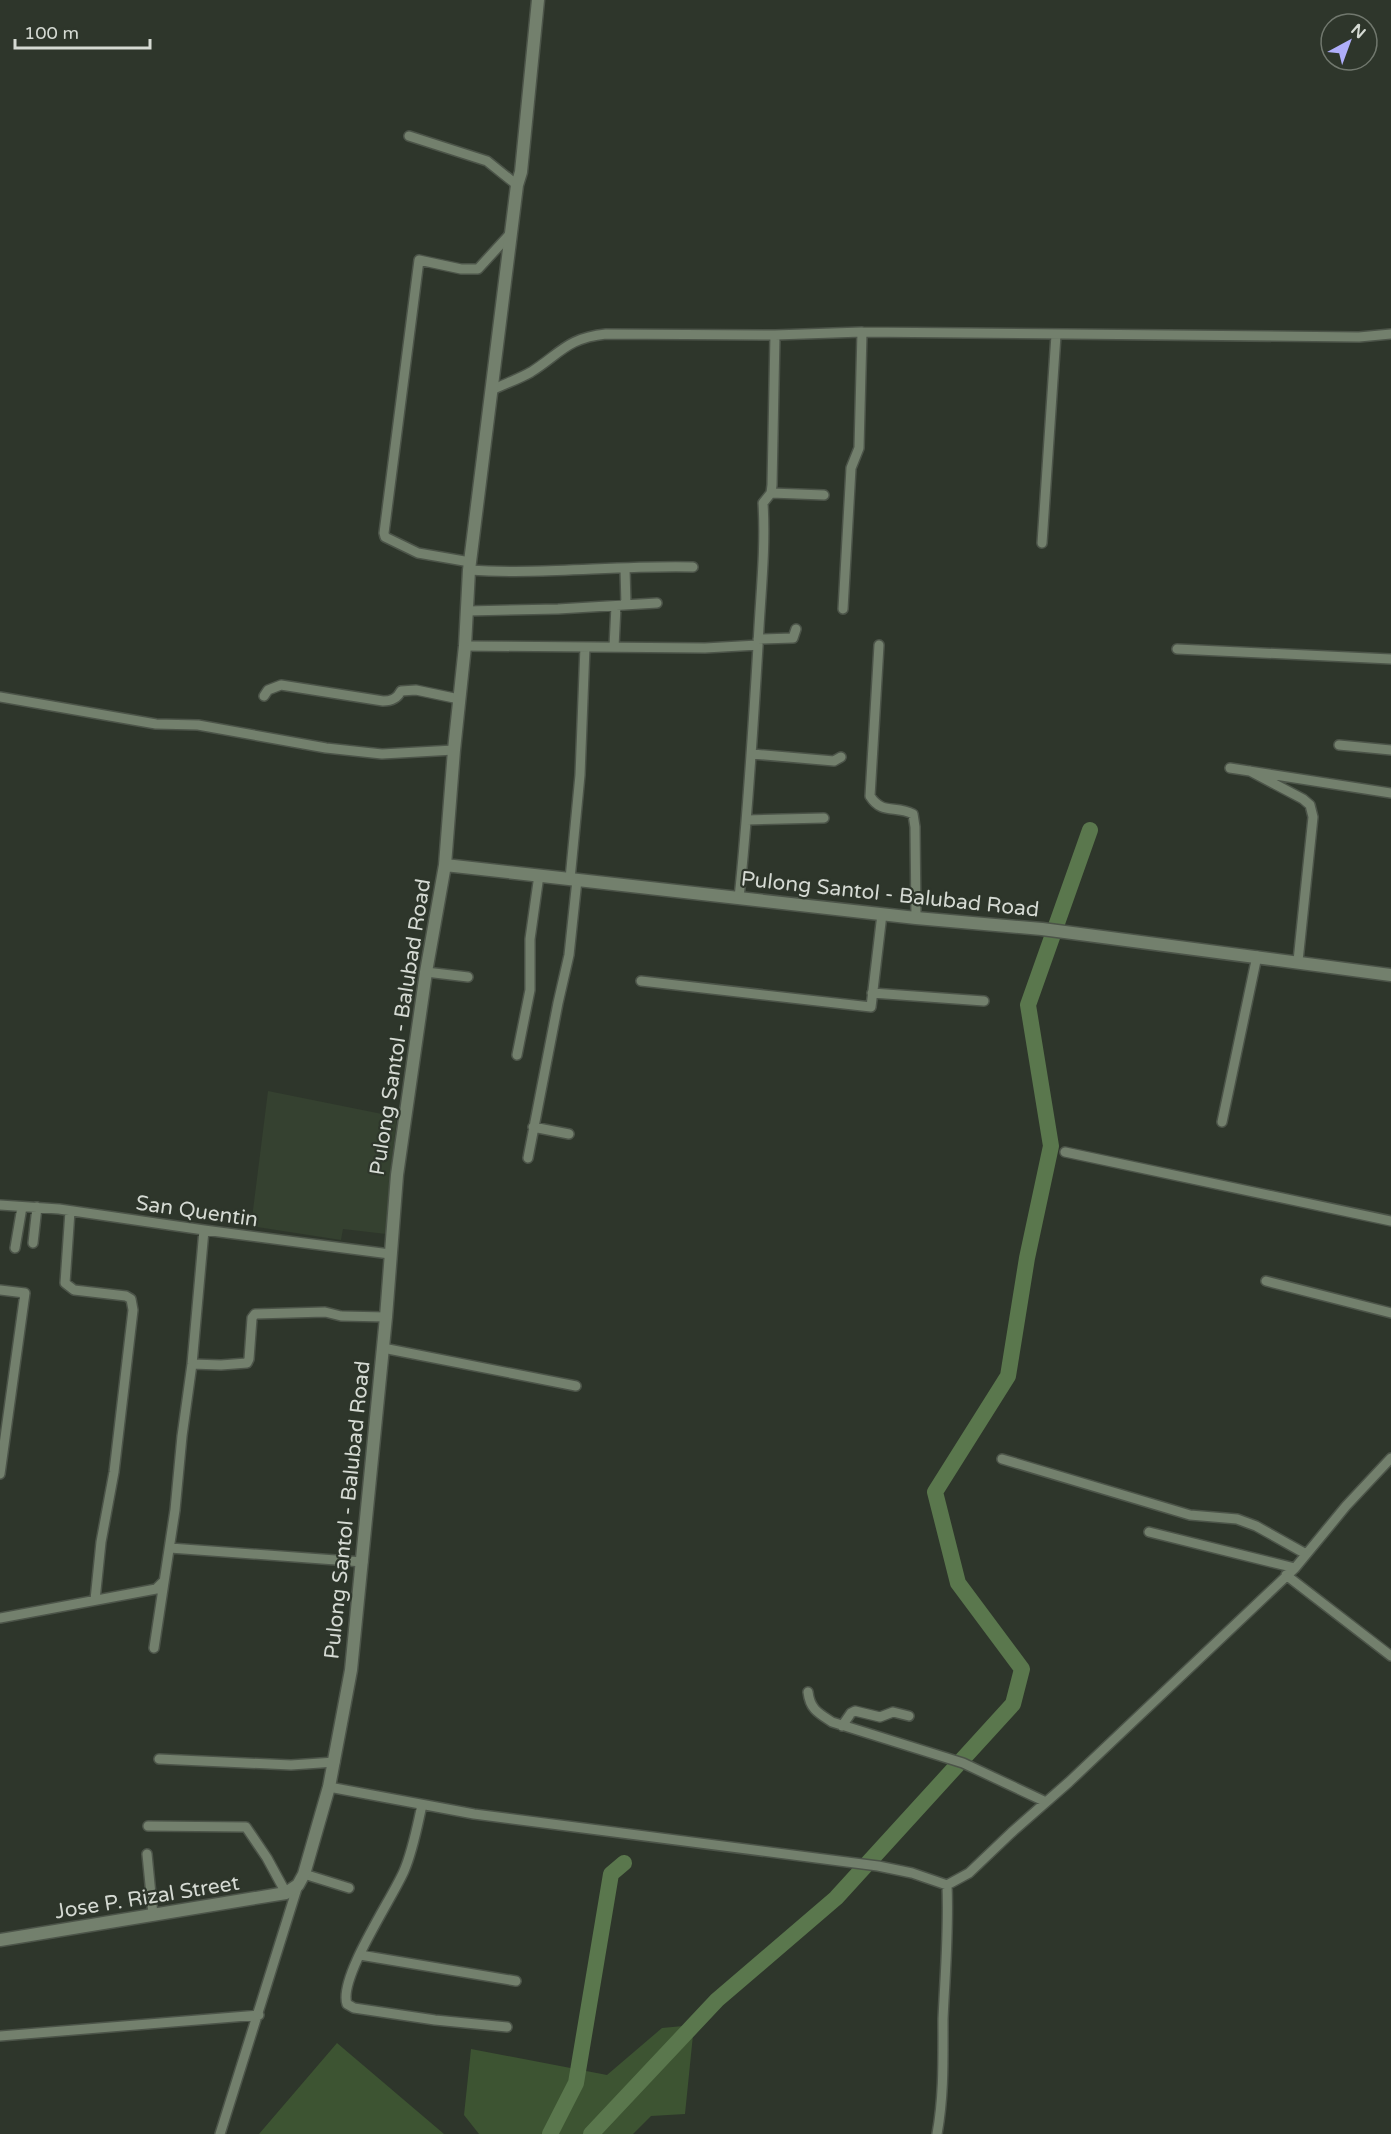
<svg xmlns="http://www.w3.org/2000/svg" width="1391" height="2134" viewBox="0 0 1391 2134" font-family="'Varela Round',sans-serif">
<rect width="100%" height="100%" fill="#2e362b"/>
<path fill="#354130" d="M 268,1091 L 397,1117 L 390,1178 L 386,1234 L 343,1229 L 341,1240 L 251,1226 Z"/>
<path fill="#3d5432" d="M 694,2025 L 685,2114 L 651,2116 L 633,2134 L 479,2134 L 464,2115 L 471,2049 L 607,2075 L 662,2028 Z
M 337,2043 L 444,2134 L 259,2134 Z"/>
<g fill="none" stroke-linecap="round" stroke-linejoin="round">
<path stroke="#5a774d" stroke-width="16" d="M 550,2134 L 576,2083 L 611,1874 L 624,1863
M 591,2134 L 717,2000 L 836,1898 L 1013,1704 L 1022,1669 L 958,1583 L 935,1492 L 1008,1376 L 1027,1258 L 1051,1146 L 1028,1005 L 1090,830"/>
<defs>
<path id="minor" d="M 409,136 L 487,161 L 517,185
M 492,390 C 504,384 519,379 531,372 C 561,353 567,338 606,334 L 775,335 L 862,332 L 1359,337 L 1391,334
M 771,493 L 824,495
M 1042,543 L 1056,335
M 470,562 L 418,553 L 385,537 L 384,533 L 419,260 L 461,269 L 478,269 L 510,234
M 625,569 L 626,605
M 469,570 C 543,575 618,565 693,567
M 843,609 L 851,468 L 859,448 L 862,332
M 467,611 L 558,609 L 657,603
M 758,639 L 793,638 L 796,629
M 879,645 L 870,796 C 882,815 895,805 913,814 L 915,827 L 916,918
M 465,646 L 705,648 L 758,645
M 614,647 L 616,606
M 1177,649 L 1391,659
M 264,696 L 268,690 L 281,685 L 383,701 C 391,701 397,699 401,691 L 416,690 L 459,699
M 0,697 L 156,724 L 198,725 L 326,748 L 382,754 L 454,750
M 1339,745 L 1391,750
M 752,754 L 834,761 L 841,757
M 1230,768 L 1391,793
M 1250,771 L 1303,799 L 1310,805 L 1313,817 L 1298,961
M 747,820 L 824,818
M 570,879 L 580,775 L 585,647
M 739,898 C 748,814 753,730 758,646 C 760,598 766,551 763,503 L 771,493 L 772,485 L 775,335
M 426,972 L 468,977
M 641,981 L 871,1007 L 882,914
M 872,993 L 984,1001
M 517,1055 L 530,990 L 530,939 L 539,875
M 1222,1122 L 1257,956
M 533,1127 L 569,1134
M 1065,1152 L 1391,1221
M 528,1158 L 558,1003 L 569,955 L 577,880
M 0,1205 L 59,1209 L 204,1230 L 390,1254
M 70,1211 L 65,1283 L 74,1290 L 126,1296 L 131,1299 L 133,1310 L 114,1472 L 101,1542 L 95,1600
M 33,1243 L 37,1207
M 15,1248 L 22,1207
M 1266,1281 L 1391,1313
M 0,1290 L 25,1293 L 0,1474
M 383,1348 L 576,1386
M 192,1364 L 221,1365 L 247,1363 L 249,1359 L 252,1318 L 255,1314 L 325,1312 L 341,1316 L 386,1317
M 1002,1459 L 1190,1515 L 1237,1519 L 1256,1526 L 1306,1554
M 1149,1532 L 1295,1568
M 170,1548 L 363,1562
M 1286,1575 L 1391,1656
M 0,1618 L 156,1589 L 164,1581
M 154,1648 L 175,1510 L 182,1436 L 192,1364 L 204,1230
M 808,1692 C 810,1709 818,1713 832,1722 L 963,1763 L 1046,1802
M 842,1726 L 851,1713 L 855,1711 L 880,1717 L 893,1712 L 909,1716
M 159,1759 L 291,1765 L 335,1762
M 329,1787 L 474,1814 L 878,1866 L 912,1873 L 947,1885 L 969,1873 L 1011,1833 L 1069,1782 L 1295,1568 L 1346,1506 L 1391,1458
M 422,1805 C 417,1827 413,1850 404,1871 C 392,1899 338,1978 347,2004 L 354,2008 L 435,2020 L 507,2027
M 148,1826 L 246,1827 L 267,1858 L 286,1893
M 147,1854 L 153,1915
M 304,1874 L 349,1888
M 360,1955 L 516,1981
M 0,2036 L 259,2015
M 220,2134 L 298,1885
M 937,2134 C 944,2096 943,2058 943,2019 C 945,1974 949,1930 947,1885"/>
<path id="tertiary" d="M 445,865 L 916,918 L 1042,929 L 1391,975
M 0,1940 L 286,1893 L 298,1885 L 304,1874 L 329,1787 L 351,1670 L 386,1317 L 397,1175 L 426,972 L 445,865 L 454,750 L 465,646 L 469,570 L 517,185 L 521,172 L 538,0"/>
</defs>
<use href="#minor" stroke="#4c5449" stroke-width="12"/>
<use href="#tertiary" stroke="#4c5449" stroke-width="15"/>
<use href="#minor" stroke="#73806d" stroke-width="9"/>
<use href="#tertiary" stroke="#73806d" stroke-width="12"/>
</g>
<g text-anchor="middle" stroke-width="4.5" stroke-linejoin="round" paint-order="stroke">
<g font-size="21" fill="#d5dad3" stroke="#2e362b">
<text transform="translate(890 894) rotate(6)" y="7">Pulong Santol - Balubad Road</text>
<text transform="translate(400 1027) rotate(-81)" y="7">Pulong Santol - Balubad Road</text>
<text transform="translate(197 1211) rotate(8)" y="7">San Quentin</text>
<text transform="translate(347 1510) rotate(-84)" y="7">Pulong Santol - Balubad Road</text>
<text transform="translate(147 1897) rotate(-9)" y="7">Jose P. Rizal Street</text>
</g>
</g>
<g transform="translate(1349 42) rotate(41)"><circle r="28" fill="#2e362b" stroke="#71786e" stroke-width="1.5"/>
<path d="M0-4.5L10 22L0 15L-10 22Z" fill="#afaefa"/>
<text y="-9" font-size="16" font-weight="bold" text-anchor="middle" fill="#d5dad3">N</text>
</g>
<path d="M15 39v9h135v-9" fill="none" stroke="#d5dad3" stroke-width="3"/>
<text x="24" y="39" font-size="18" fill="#d5dad3" stroke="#2e362b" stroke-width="4.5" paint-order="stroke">100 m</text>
</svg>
